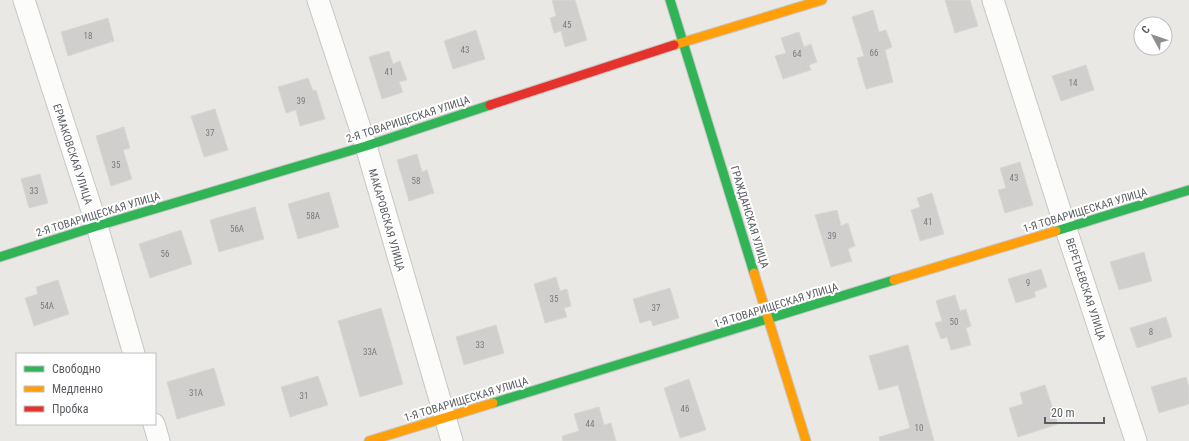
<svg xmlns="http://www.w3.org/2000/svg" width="1189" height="441" viewBox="0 0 1189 441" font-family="'Roboto Condensed',sans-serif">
<rect width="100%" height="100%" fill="#e9e8e4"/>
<path fill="#d0cfcd" stroke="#d8d7d4" d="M 552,0 L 575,0 L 587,40 L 565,47 L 561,31 L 554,33 L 550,18 L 556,16 Z
M 945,0 L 970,0 L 978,26 L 955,33 Z
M 873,10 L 879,32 L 886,30 L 892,47 L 885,50 L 893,82 L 866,89 L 857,58 L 864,56 L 852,17 Z
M 108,18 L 114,41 L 68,56 L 61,32 Z
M 476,30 L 485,59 L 453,69 L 444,41 Z
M 799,32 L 804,47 L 811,44 L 817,62 L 809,65 L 811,70 L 783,79 L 775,56 L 786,53 L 781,38 Z
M 389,51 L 393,64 L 400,61 L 407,80 L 399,82 L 403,92 L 382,99 L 369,57 Z
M 1086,65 L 1094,90 L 1061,101 L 1052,76 Z
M 308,78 L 313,91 L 316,90 L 325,119 L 300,126 L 296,110 L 286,113 L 278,87 Z
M 215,109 L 228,150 L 204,157 L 191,116 Z
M 124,127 L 130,148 L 123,150 L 132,179 L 111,186 L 96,136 Z
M 417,154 L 422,172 L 427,170 L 434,193 L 409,201 L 397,160 Z
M 1020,162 L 1033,205 L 1005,213 L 998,190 L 1006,188 L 1000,168 Z
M 40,174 L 48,203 L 29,208 L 21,179 Z
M 329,192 L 339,227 L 298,239 L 288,204 Z
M 932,193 L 944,234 L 920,241 L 911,210 L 920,207 L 917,198 Z
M 255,207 L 264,239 L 219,252 L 210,220 Z
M 837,210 L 841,226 L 848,223 L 855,246 L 848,249 L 852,261 L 831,267 L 815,215 Z
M 181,230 L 192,264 L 150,278 L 139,244 Z
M 1144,252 L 1152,281 L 1119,290 L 1110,262 Z
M 1041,269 L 1047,287 L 1034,292 L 1036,297 L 1016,303 L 1008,279 Z
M 556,277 L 560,291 L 567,289 L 571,306 L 564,308 L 567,317 L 545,323 L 534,284 Z
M 58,280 L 69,314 L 34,326 L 25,298 L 38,294 L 36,287 Z
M 670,288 L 679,318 L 653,326 L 651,320 L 640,323 L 633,299 Z
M 955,295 L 960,311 L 966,309 L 971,326 L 966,328 L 971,345 L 951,350 L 947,337 L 941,339 L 935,323 L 942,321 L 936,301 Z
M 381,308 L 403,384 L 360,397 L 338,321 Z
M 1166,317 L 1172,337 L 1137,348 L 1130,328 Z
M 496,325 L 504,353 L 464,365 L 456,337 Z
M 908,345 L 934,441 L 880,441 L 879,437 L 910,428 L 898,385 L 879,390 L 869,356 Z
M 214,368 L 225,405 L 177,419 L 167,382 Z
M 318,376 L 328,405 L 290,417 L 281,387 Z
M 1186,377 L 1189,387 L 1189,404 L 1159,413 L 1151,387 Z
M 689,379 L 706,430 L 680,438 L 664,388 Z
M 1045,385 L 1058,424 L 1018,437 L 1009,408 L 1023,404 L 1020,393 Z
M 599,407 L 604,425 L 611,423 L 616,441 L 563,441 L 562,436 L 579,431 L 574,414 Z"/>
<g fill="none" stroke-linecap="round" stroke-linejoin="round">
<defs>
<path id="street" d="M 24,0 L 97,226 L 134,354
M 318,0 L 366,146 L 452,441
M 993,0 L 1066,229 L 1136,441
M 154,424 L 159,441"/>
<path id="fast" d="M 670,0 L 754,273
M 1056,231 L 1189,190
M 0,257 L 97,226 L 366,146 L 490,105
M 493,403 L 894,280"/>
<path id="slow" d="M 674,45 L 822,0
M 754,273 L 806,441
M 894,280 L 1056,231
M 369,441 L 493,403"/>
<path id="jam" d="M 490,105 L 674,45"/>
</defs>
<use href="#street" stroke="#c6c6c6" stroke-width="23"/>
<use href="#fast" stroke="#c6c6c5" stroke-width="11"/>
<use href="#slow" stroke="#c6c6c5" stroke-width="11"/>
<use href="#jam" stroke="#c6c6c5" stroke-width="11"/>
<use href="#street" stroke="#fcfcfb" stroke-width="21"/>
<use href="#fast" stroke="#30b455" stroke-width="9"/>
<use href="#slow" stroke="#ff9f0a" stroke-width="9"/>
<use href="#jam" stroke="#e5322d" stroke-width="9"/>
</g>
<g text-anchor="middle" stroke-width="4" stroke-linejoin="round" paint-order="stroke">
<g font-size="9" fill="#797b7d">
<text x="567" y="28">45</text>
<text x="88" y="39">18</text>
<text x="465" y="53">43</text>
<text x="874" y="56">66</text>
<text x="797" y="57">64</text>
<text x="389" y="75">41</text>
<text x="1073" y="86">14</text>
<text x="301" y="104">39</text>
<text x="210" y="136">37</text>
<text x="116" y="168">35</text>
<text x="1014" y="181">43</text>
<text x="416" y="184">58</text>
<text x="34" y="194">33</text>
<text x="313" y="219">58А</text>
<text x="928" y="225">41</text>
<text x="237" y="232">56А</text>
<text x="832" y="239">39</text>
<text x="165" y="257">56</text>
<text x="1028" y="286">9</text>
<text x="554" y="302">35</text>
<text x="47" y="309">54А</text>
<text x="656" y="311">37</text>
<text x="954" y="325">50</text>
<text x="1151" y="335">8</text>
<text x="480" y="348">33</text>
<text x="370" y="355">33А</text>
<text x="196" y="396">31А</text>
<text x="304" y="399">31</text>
<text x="685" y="412">46</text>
<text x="590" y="427">44</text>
<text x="919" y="431">10</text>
</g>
<g font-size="11" fill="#5a5d61" stroke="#fff">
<text transform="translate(408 119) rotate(-18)" y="4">2-Я ТОВАРИЩЕСКАЯ УЛИЦА</text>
<text transform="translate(73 154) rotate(72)" y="4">ЕРМАКОВСКАЯ УЛИЦА</text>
<text transform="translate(1085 210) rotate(-17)" y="4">1-Я ТОВАРИЩЕСКАЯ УЛИЦА</text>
<text transform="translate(98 214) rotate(-17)" y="4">2-Я ТОВАРИЩЕСКАЯ УЛИЦА</text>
<text transform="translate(750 217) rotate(73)" y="4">ГРАЖДАНСКАЯ УЛИЦА</text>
<text transform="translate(387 220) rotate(74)" y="4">МАКАРОВСКАЯ УЛИЦА</text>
<text transform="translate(1086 289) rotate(72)" y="4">ВЕРЕТЬЕВСКАЯ УЛИЦА</text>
<text transform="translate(776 305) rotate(-17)" y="4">1-Я ТОВАРИЩЕСКАЯ УЛИЦА</text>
<text transform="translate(466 399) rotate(-17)" y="4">1-Я ТОВАРИЩЕСКАЯ УЛИЦА</text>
</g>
</g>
<rect x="16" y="353" width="140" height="72" fill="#ffffff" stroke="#bdbec0"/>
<rect x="24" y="366" width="20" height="6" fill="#30b455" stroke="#bdbec0"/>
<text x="52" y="373" font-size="12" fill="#5a5d61">Свободно</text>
<rect x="24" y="386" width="20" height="6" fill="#ff9f0a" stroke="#bdbec0"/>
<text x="52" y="393" font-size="12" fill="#5a5d61">Медленно</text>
<rect x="24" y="406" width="20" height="6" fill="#e5322d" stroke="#bdbec0"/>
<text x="52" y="413" font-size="12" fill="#5a5d61">Пробка</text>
<g transform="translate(1153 36) rotate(310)"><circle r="19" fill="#ffffff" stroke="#bdbec0"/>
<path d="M0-3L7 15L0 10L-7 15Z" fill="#8c8e8f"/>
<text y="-6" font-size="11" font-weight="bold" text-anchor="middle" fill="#5a5d61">С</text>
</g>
<path d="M1045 417v6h59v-6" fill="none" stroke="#5a5d61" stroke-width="2"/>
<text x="1051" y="417" font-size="12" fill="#5a5d61" stroke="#ffffff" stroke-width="3" paint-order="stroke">20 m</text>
</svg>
